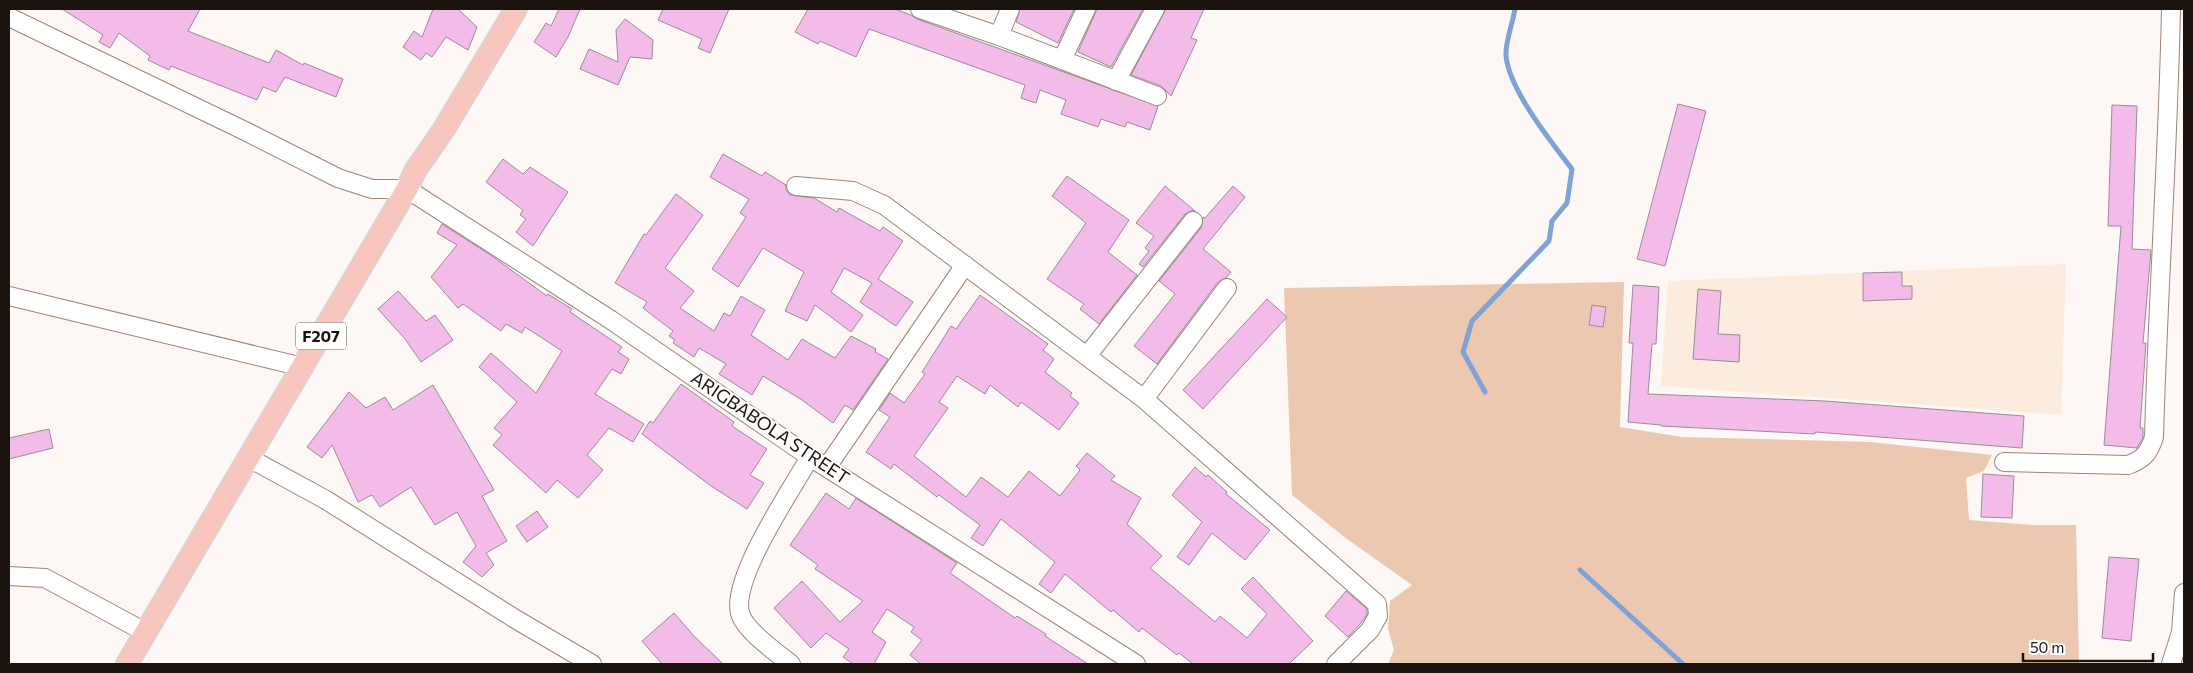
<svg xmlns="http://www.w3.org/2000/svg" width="2193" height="673" viewBox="0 0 2193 673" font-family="Commissioner,sans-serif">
<rect width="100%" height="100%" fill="#fdf8f5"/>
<path fill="#fdebde" d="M 2066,264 L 2061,415 L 1661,386 L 1668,281 Z"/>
<path fill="#ebc8af" d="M 1624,282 L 1620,427 L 1682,437 L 1870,442 L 1992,455 L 1984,471 L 1966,478 L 1969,520 L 2032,525 L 2076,525 L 2079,664 L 1388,664 L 1394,650 L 1388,629 L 1390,601 L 1412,585 L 1347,539 L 1292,495 L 1284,288 Z"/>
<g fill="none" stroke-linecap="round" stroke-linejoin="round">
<path stroke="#7fa3d7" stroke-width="5" d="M 1485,392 L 1463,352 L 1472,321 L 1549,241 L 1552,221 L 1567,203 L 1572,169 C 1551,142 1508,88 1506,55 C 1505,43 1513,22 1515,9
M 1580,570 L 1683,664"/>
</g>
<path fill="#f2bbe8" stroke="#9e8a9a" d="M 62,9 L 200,9 L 188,31 L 269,63 L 276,50 L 303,65 L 304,63 L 343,79 L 336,97 L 285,77 L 276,92 L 263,87 L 257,100 L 171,66 L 169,70 L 148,60 L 150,56 L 119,33 L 110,48 L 99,42 L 103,35 Z
M 433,9 L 458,9 L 477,27 L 468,50 L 446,37 L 432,57 L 426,53 L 421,60 L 403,47 L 414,31 L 422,37 Z
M 559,9 L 580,9 L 568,37 L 556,57 L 534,42 L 546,23 L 551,26 Z
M 663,9 L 729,9 L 710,53 L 698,48 L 702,39 L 658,20 Z
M 808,9 L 895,9 L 911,15 L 917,19 L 1158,106 L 1150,130 L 1127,122 L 1125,127 L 1101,119 L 1098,127 L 1061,114 L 1066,100 L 1040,90 L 1036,103 L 1021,98 L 1025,85 L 869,29 L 856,57 L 820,41 L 818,44 L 795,32 Z
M 1020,9 L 1074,9 L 1058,43 L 1016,22 Z
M 1097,9 L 1143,9 L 1111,67 L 1078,52 Z
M 1166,9 L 1204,9 L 1191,38 L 1197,40 L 1171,96 L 1161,86 L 1131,75 Z
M 625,19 L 653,40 L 652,59 L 630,57 L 618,85 L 580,69 L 589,49 L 618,62 L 616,30 Z
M 1678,104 L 1706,111 L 1665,266 L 1637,259 Z
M 2112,105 L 2137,106 L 2132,249 L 2151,250 L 2143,343 L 2146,343 L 2140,428 L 2143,428 L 2143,438 L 2137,448 L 2104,445 L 2121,226 L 2108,226 Z
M 723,154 L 762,176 L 765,172 L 786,185 L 786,190 L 790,195 L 814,198 L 837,212 L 839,208 L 880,231 L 883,227 L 903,241 L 878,279 L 913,302 L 896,326 L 860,302 L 872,283 L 844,268 L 831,292 L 863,315 L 851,332 L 815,305 L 807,321 L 785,311 L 804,272 L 763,248 L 738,287 L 712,269 L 746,217 L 740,213 L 749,199 L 710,177 Z
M 503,159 L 523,174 L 530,167 L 568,192 L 533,246 L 516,232 L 526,219 L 520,215 L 523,210 L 486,182 Z
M 1067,176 L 1129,220 L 1108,252 L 1137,275 L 1099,324 L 1080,309 L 1084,304 L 1047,279 L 1086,223 L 1052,196 Z
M 1165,186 L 1195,211 L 1190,211 L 1185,214 L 1143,267 L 1139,264 L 1149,251 L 1145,248 L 1154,236 L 1136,223 Z
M 1233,186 L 1245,197 L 1203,249 L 1231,272 L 1226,278 L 1218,282 L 1157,364 L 1134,346 L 1175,294 L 1159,281 L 1201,228 L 1203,217 L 1205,218 Z
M 676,194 L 703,215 L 665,268 L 694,291 L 680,308 L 714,331 L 724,313 L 730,316 L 741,296 L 765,310 L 751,335 L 788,360 L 802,339 L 835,358 L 851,336 L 876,349 L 875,352 L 888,359 L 853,410 L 845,405 L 833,423 L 802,400 L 763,376 L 752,395 L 719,374 L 726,364 L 699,348 L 694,357 L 673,343 L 675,340 L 669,336 L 673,331 L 643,308 L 647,302 L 615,283 L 644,234 L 646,235 Z
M 442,224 L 492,256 L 547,296 L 548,294 L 572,309 L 570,312 L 622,347 L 618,352 L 629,359 L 621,374 L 612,369 L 595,394 L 644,424 L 633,442 L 609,428 L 587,455 L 603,470 L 578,498 L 557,480 L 546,493 L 493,445 L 502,435 L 494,428 L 517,402 L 479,367 L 491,353 L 536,393 L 562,351 L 525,327 L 522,333 L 506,324 L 501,331 L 463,304 L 458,308 L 431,277 L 457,245 L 437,233 Z
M 1902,272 L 1902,286 L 1912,286 L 1912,299 L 1863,301 L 1863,273 Z
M 1633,285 L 1659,287 L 1656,344 L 1652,344 L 1648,394 L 1825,401 L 2024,416 L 2022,448 L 1815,432 L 1815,434 L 1661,426 L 1661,425 L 1628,422 L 1633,343 L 1629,343 Z
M 1698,289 L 1721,291 L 1718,334 L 1740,335 L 1739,362 L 1693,359 Z
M 398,291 L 426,321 L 435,315 L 453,340 L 421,362 L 405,339 L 378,309 Z
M 980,295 L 1048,344 L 1043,350 L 1054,359 L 1045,372 L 1072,393 L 1070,396 L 1079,403 L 1059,430 L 1021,402 L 1018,407 L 990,385 L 985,394 L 957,376 L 939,402 L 948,408 L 914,456 L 966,497 L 981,477 L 1008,497 L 1029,471 L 1060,496 L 1080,470 L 1076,466 L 1087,453 L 1115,476 L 1111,480 L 1141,498 L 1127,524 L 1162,556 L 1150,568 L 1215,622 L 1220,616 L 1247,638 L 1267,614 L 1241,589 L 1253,577 L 1313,641 L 1289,664 L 1193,664 L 1179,653 L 1177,655 L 1142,628 L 1139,632 L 1113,610 L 1111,612 L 1065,574 L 1051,593 L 1039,584 L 1055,562 L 1001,519 L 983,546 L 971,538 L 980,525 L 939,495 L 937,497 L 894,464 L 891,469 L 866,452 L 890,417 L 879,410 L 890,393 L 904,403 L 925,374 L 922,372 L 951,326 L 956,329 Z
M 1267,299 L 1287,317 L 1203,409 L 1183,390 Z
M 1592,305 L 1606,307 L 1603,327 L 1589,325 Z
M 681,384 L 734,422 L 732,426 L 767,449 L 750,475 L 764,483 L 747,509 L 711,486 L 642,434 L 650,421 L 653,423 Z
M 433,385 L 494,490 L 482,496 L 507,541 L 486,553 L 494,565 L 482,577 L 463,562 L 476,546 L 457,512 L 435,525 L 411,487 L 380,507 L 372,495 L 358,502 L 332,445 L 322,458 L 307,447 L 349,392 L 366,408 L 385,397 L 393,410 Z
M 49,429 L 53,448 L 9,459 L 9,438 Z
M 1195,467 L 1206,477 L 1208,475 L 1227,492 L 1226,494 L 1270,530 L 1245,560 L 1212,533 L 1189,565 L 1177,557 L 1202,522 L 1172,495 Z
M 1983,474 L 2014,476 L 2012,518 L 1981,517 Z
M 826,493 L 849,509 L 856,498 L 957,563 L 950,573 L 1015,618 L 1017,616 L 1046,634 L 1045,636 L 1088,664 L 921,664 L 910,655 L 922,640 L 911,632 L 914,627 L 887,609 L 872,632 L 886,642 L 874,664 L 853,664 L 843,657 L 849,649 L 826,633 L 811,648 L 774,608 L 802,581 L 840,622 L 863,601 L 815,569 L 818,565 L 790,545 Z
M 537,511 L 548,527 L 527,542 L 516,526 Z
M 2109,557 L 2139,559 L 2131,641 L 2102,638 Z
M 1346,591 L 1367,609 L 1367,614 L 1361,623 L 1348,637 L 1325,616 Z
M 674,613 L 694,636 L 723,664 L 662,664 L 642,641 Z"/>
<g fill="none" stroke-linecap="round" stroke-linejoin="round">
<defs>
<path id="minor" d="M 920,9 L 999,36 L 1157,96
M 9,17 L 245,131 L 338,178 L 372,189 L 407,189 L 611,320 L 810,457 L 1136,664
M 999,36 L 1010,9
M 1062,60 L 1086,9
M 1116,81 L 1155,9
M 796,186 L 853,191 L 884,205 L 1144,399 L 1377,604 L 1378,616 L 1370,630 L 1336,664
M 9,296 L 303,367
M 1087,356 L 1193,221
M 1144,399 L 1227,288
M 249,458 L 326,500 L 517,620 L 592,664
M 2004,462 L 2128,465 C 2144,459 2149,453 2154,437 C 2158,294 2168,152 2171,9
M 827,467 L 965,265
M 9,576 L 45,578 L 145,632
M 791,664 C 777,653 744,630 740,613 C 731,578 792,489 810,457
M 2171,664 L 2181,632 L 2184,593"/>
<path id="major" d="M 127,664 L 407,189 L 415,171 L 444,129 L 516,9"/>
</defs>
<use href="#minor" stroke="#9b8678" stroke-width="20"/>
<use href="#major" stroke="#d6d5d4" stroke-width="24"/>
<use href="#minor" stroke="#fff" stroke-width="18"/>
<use href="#major" stroke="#f7c7bf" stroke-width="21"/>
</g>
<g text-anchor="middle" stroke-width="4" stroke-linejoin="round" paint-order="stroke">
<rect fill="#fff" stroke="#5f5a56" stroke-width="1" x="296" y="322.5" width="50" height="27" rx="4"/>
<g font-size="16" font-weight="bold" fill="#1b140e">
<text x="321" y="342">F207</text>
</g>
<g font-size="18" fill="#1b140e" stroke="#fff">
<text transform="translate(770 428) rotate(34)" y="6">ARIGBABOLA STREET</text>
</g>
</g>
<rect width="2193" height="673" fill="none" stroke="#1b140e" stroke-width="20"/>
<path d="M2023 653v8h130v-8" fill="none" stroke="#1b140e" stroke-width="2.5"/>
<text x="2030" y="653" font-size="15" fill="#1b140e" stroke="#ffffff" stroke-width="4" paint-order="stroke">50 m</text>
</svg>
